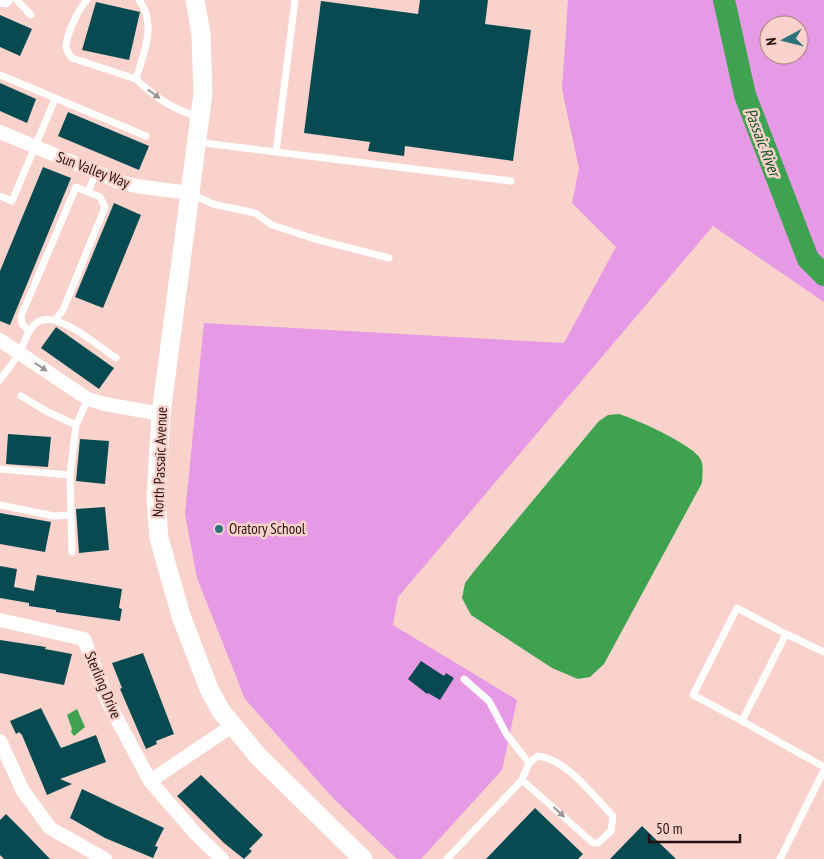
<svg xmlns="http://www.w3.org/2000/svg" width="824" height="859" viewBox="0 0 824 859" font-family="'PT Sans Narrow',sans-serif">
<rect width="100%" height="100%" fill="#fad2cc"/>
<path fill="#e699e5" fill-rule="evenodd" d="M 568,0 L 824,0 L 824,302 L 713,226 L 398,597 L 393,625 L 517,700 L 502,770 L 421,859 L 397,859 L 333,798 L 245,699 L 197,578 L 185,514 L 204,323 L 564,343 L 616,247 L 572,203 L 579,169 L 562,89 ZM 769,25 L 799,25 L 799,55 L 769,55 Z"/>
<path fill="#3ea250" d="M 619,414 C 635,419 695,445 701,460 C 704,467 702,476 702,483 L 604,664 L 590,677 L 578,679 L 552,668 L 471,615 L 462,598 L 465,583 L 475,570 L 599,421 L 608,415 Z
M 77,709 L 85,727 L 74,736 L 71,732 L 72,729 L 67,715 Z"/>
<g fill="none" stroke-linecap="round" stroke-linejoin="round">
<path stroke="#3ea250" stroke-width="22" d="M 724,0 L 745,95 L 808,259 L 824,275"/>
</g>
<path fill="#074a52" d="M 420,0 L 488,0 L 485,24 L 531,30 L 513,161 L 405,146 L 404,156 L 368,151 L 370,142 L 304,133 L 321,1 L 418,14 Z
M 96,2 L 140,12 L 129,60 L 82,50 Z
M 0,15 L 32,29 L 20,56 L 0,47 Z
M 0,83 L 36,99 L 27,123 L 0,111 Z
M 68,112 L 149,146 L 139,170 L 58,136 Z
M 43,167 L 71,178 L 10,325 L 0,321 L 0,271 Z
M 114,203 L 141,215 L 103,308 L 75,297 Z
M 56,327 L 114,368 L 99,389 L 41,348 Z
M 8,434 L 51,437 L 48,467 L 6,464 Z
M 80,439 L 109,441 L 105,484 L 76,481 Z
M 105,507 L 109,550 L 79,553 L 76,509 Z
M 0,513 L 51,522 L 45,552 L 0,544 Z
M 0,566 L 17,569 L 14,587 L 34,591 L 37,575 L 122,589 L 119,608 L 122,609 L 120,621 L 56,612 L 56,610 L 29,606 L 29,603 L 0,598 Z
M 0,640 L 46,647 L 45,649 L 72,654 L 64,685 L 0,673 Z
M 143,653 L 174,734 L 156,741 L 157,744 L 146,749 L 120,689 L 122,688 L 112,663 Z
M 421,661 L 444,676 L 446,673 L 454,678 L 440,700 L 428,693 L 427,694 L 408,679 Z
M 41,708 L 61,748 L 96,735 L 106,762 L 60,779 L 72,784 L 47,795 L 22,735 L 19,732 L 16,734 L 10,721 Z
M 201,775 L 263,835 L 249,849 L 252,851 L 244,859 L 224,843 L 177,796 Z
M 82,789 L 164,828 L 155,846 L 158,847 L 153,858 L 105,838 L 70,818 Z
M 535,808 L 583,854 L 578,859 L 486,859 Z
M 6,814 L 28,836 L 50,859 L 4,859 L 0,855 L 0,820 Z
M 642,826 L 676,859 L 610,859 Z"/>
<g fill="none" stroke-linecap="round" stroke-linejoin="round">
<path stroke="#fff" stroke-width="7" d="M 17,0 L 31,15
M 87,0 C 79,8 66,35 66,47 C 67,52 70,55 72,58 L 136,79
M 139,0 C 157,23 144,53 136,79 C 155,98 174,110 199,117
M 0,3 L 6,4 L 10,0
M 0,75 L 146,136
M 196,142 L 276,152 L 295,0
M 276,152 L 511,181
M 88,192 L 96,173
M 192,194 L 213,204 L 255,213 L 272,225 L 315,239 L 389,258
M 0,196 L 12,201 L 55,99
M 29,331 L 22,324 L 21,316 L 76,187 L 100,197 L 105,207 L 63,310 L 56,319
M 0,380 C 7,370 15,361 20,351 C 25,342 27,331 35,324 C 54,306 99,347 116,358
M 21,396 L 46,411 L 76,425
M 0,469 L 70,475
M 0,505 L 54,516 L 69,515
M 72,552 L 70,475 L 76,425 L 88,399
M 824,652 L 786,634 L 742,721 L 824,767
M 464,679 L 489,701 L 507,735 L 529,763
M 742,721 L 693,695 L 737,608 L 786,634
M 447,859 L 522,780 L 529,763 L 538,756 C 568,760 593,796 613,816 L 611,831 L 598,843 L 593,843 L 522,780
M 780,859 L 824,770"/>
<path stroke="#fff" stroke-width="14" d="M 0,132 L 117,181 L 136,186 L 189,193
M 0,340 L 88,399 L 105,404 L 161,414
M 0,620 L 84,639 L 108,702 L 150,781
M 0,741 L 23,791 L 50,828 L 105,859
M 222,859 L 195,833 L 150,781 L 232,726"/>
<path stroke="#fff" stroke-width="19" d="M 195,0 L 201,34 L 203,93 L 161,414 L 156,497 L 159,538 L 181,616 L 209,689 L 221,711 L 258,756 L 363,859"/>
</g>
<defs><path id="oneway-solid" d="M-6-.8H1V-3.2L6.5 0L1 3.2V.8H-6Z" transform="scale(1.25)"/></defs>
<g fill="#9e9393">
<use href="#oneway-solid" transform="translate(154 94) rotate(36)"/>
<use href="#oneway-solid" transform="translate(41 367) rotate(34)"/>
<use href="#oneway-solid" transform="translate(559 812) rotate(42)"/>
</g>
<circle fill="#2c747d" stroke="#fad2cc" stroke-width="2" cx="219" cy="529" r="5"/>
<g text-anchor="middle" stroke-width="5" stroke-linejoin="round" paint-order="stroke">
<g font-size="15" fill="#27100e" stroke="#fad2cc">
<text transform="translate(93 170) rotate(21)" y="5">Sun Valley Way</text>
<text transform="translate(160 462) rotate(-88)" y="5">North Passaic Avenue</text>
<text transform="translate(103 685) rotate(67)" y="5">Sterling Drive</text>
</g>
<g font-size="15" fill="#27100e" stroke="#fad2cc" text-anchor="start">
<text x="229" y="534">Oratory School</text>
</g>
<g font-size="16" font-style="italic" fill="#0b531e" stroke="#fad2cc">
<text transform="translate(763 142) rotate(69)" y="6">Passaic River</text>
</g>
</g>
<g transform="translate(784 40) rotate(263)"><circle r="24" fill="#fad2cc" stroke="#a68480"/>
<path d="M0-4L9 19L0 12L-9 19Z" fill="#2c747d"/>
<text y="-8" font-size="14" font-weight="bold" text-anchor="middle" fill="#27100e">N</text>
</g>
<path d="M649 834v8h91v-8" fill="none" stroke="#27100e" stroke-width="2.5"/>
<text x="656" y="834" font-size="15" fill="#27100e" stroke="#fad2cc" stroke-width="4" paint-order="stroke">50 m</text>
</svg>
